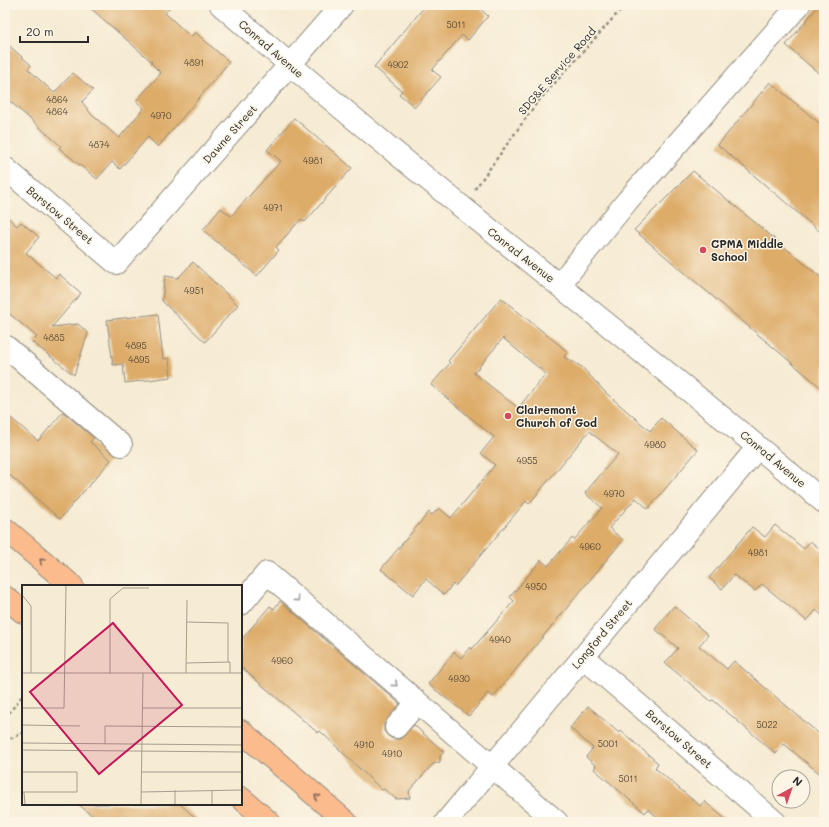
<svg xmlns="http://www.w3.org/2000/svg" width="829" height="827" viewBox="0 0 829 827" font-family="Mali,sans-serif">
<rect width="100%" height="100%" fill="#fcf5e5"/>
<filter id="ink" filterUnits="userSpaceOnUse"><feTurbulence type="fractalNoise" baseFrequency=".025" numOctaves="2"/><feDisplacementMap in="SourceGraphic" scale="8" xChannelSelector="R" yChannelSelector="G"/><feConvolveMatrix kernelMatrix="1 2 1 2 8 2 1 2 1" color-interpolation-filters="sRGB"/></filter>
<filter id="wash" filterUnits="userSpaceOnUse"><feTurbulence type="fractalNoise" baseFrequency=".012" numOctaves="4" result="noise"/><feDisplacementMap in="SourceGraphic" scale="16" xChannelSelector="R" yChannelSelector="G"/><feGaussianBlur stdDeviation="0.9" result="paint"/><feColorMatrix in="noise" values="0 0 0 0 0 0 0 0 0 0 0 0 0 0 0 0 0 1.4 0 .05"/><feComposite in="paint" operator="in"/></filter>
<g filter="url(#wash)">
<rect width="100%" height="100%" fill="#f6ebd3"/>
<g id="blocks">
<path fill="#ddac69" fill-rule="evenodd" d="M 87,5 L 172,5 L 165,13 L 191,37 L 195,32 L 229,62 L 158,147 L 148,137 L 120,169 L 112,162 L 97,179 L 59,148 L 61,146 L 5,97 L 5,42 L 31,65 L 28,69 L 54,93 L 73,73 L 93,90 L 82,102 L 92,115 L 119,138 L 144,108 L 136,101 L 161,73 L 151,63 L 152,62 Z
M 426,5 L 476,5 L 488,16 L 468,40 L 462,35 L 432,70 L 441,77 L 415,107 L 399,94 L 402,91 L 374,67 Z
M 819,5 L 824,5 L 824,78 L 786,45 Z
M 770,82 L 824,127 L 824,235 L 718,145 Z
M 294,118 L 352,168 L 305,222 L 301,219 L 276,247 L 279,250 L 257,276 L 203,230 L 221,208 L 231,216 L 281,161 L 267,150 Z
M 693,171 L 824,280 L 824,390 L 634,230 Z
M 5,215 L 17,226 L 21,222 L 39,237 L 26,253 L 56,278 L 59,274 L 81,293 L 52,327 L 78,324 L 88,333 L 74,375 L 32,342 L 37,337 L 5,310 Z
M 193,262 L 238,305 L 205,342 L 162,301 L 165,276 L 178,278 Z
M 501,298 L 568,352 L 564,357 L 582,367 L 606,393 L 650,431 L 661,418 L 698,450 L 648,509 L 636,498 L 609,528 L 623,540 L 493,697 L 488,693 L 469,716 L 428,684 L 454,652 L 461,658 L 470,647 L 472,649 L 514,601 L 510,597 L 541,560 L 548,566 L 572,538 L 574,540 L 602,508 L 585,493 L 618,454 L 589,431 L 529,504 L 526,501 L 455,586 L 453,584 L 444,595 L 426,579 L 413,595 L 381,569 L 429,512 L 432,515 L 439,508 L 451,518 L 495,465 L 481,453 L 494,437 L 431,385 L 450,363 L 448,361 ZM 503,338 L 546,374 L 518,408 L 474,373 Z
M 158,314 L 163,359 L 169,358 L 171,377 L 125,383 L 123,364 L 113,365 L 107,320 Z
M 63,412 L 94,438 L 90,442 L 111,460 L 60,519 L 5,471 L 5,413 L 38,441 Z
M 775,525 L 804,549 L 810,541 L 824,552 L 824,617 L 816,610 L 807,621 L 762,584 L 755,591 L 734,575 L 722,589 L 709,578 L 752,527 L 765,537 Z
M 280,601 L 400,704 L 384,724 L 384,731 L 388,736 L 393,739 L 400,739 L 414,725 L 444,752 L 440,756 L 440,762 L 433,764 L 409,791 L 410,798 L 396,799 L 384,789 L 382,790 L 320,731 L 318,733 L 241,667 L 241,640 L 270,606 L 274,609 Z
M 674,606 L 708,635 L 699,646 L 727,669 L 734,661 L 824,738 L 824,777 L 784,744 L 776,754 L 713,700 L 711,701 L 665,663 L 678,648 L 655,629 Z
M 588,706 L 619,733 L 621,731 L 658,763 L 655,768 L 700,806 L 704,801 L 729,822 L 663,822 L 648,809 L 645,813 L 594,769 L 596,766 L 586,757 L 593,748 L 570,728 Z
M 78,804 L 180,804 L 200,822 L 100,822 Z"/>
</g>
</g>
<g filter="url(#ink)">
<use href="#blocks" fill-opacity="0" stroke="#908b7f" stroke-width="1"/>
<g fill="none" stroke-linecap="round" stroke-linejoin="round">
<defs>
<path id="minor" d="M 221,5 C 417,177 625,334 824,502
M 5,168 L 116,263 L 342,5
M 559,285 L 628,200 L 799,5
M 5,346 L 121,445
M 241,604 L 267,573 L 557,822
M 583,657 L 775,822
M 396,727 L 417,703
M 446,822 L 758,447"/>
<path id="major" d="M 5,529 L 72,586
M 5,597 L 23,612
M 241,731 L 346,822
M 241,798 L 269,822"/>
</defs>
<use href="#minor" stroke="#908b7f" stroke-width="24"/>
<use href="#major" stroke="#908b7f" stroke-width="24"/>
<path stroke="#908b7f" stroke-width="2.5" stroke-dasharray="3 3" stroke-linecap="butt" d="M 475,189 L 536,104 L 625,5
M 5,718 L 23,695
M 5,741 L 23,733"/>
<use href="#minor" stroke="#fff" stroke-width="22"/>
<use href="#major" stroke="#fbbb8d" stroke-width="22"/>
</g>
<defs><path id="oneway-chevron" d="M-2-3.5L2.5 0L-2 3.5" fill="none" stroke-width="1.6" stroke-linecap="round" stroke-linejoin="round"/></defs>
<g stroke="#896c57">
<use href="#oneway-chevron" transform="translate(42 561) rotate(-139)"/>
<use href="#oneway-chevron" transform="translate(317 797) rotate(-139)"/>
</g>
<g stroke="#a0a0a0">
<use href="#oneway-chevron" transform="translate(297 599) rotate(41)"/>
<use href="#oneway-chevron" transform="translate(395 684) rotate(41)"/>
</g>
</g>
<g fill="#d1495b" stroke="#fcf5e5" stroke-width="1.5">
<circle cx="703" cy="250" r="4"/>
<circle cx="508" cy="416" r="4"/>
</g>
<g text-anchor="middle" stroke-width="3" stroke-linejoin="round" paint-order="stroke">
<g font-size="9" fill="#584b3a">
<text x="456" y="28">5011</text>
<text x="194" y="66">4891</text>
<text x="398" y="68">4902</text>
<text x="57" y="103">4864</text>
<text x="57" y="115">4864</text>
<text x="161" y="119">4970</text>
<text x="99" y="148">4874</text>
<text x="313" y="164">4981</text>
<text x="273" y="211">4971</text>
<text x="194" y="294">4951</text>
<text x="54" y="341">4885</text>
<text x="136" y="349">4895</text>
<text x="139" y="363">4895</text>
<text x="655" y="448">4980</text>
<text x="527" y="464">4955</text>
<text x="614" y="497">4970</text>
<text x="590" y="550">4960</text>
<text x="758" y="556">4981</text>
<text x="536" y="590">4950</text>
<text x="500" y="643">4940</text>
<text x="282" y="664">4960</text>
<text x="459" y="682">4930</text>
<text x="767" y="728">5022</text>
<text x="608" y="747">5001</text>
<text x="364" y="748">4910</text>
<text x="392" y="757">4910</text>
<text x="628" y="782">5011</text>
</g>
<g font-size="11" fill="#2b2b2b" stroke="#fcf5e5">
<text transform="translate(271 49) rotate(41)" y="4">Conrad Avenue</text>
<text transform="translate(557 71) rotate(-49)" y="4">SDG&amp;E Service Road</text>
<text transform="translate(230 134) rotate(-48)" y="4">Dawne Street</text>
<text transform="translate(60 215) rotate(40)" y="4">Barstow Street</text>
<text transform="translate(521 255) rotate(38)" y="4">Conrad Avenue</text>
<text transform="translate(773 459) rotate(40)" y="4">Conrad Avenue</text>
<text transform="translate(602 634) rotate(-50)" y="4">Longford Street</text>
<text transform="translate(679 739) rotate(41)" y="4">Barstow Street</text>
</g>
<g font-size="11" font-weight="bold" fill="#2b2b2b" stroke="#fcf5e5" text-anchor="start">
<text x="711" y="248">CPMA Middle<tspan x="711" dy="13">School</tspan></text>
<text x="516" y="414">Clairemont<tspan x="516" dy="13">Church of God</tspan></text>
</g>
</g>
<g transform="translate(22 585)">
<rect width="220" height="220" fill="#f6ebd3"/>
<path fill="none" stroke="#a59e90" stroke-width="1" d="M 0,10 L 9,21 L 9,88M 165,37 L 206,38 L 206,77M 164,78 L 208,77 L 208,88M 0,88 L 220,88M 164,88 L 165,15M 88,89 L 88,14 L 101,3 L 127,3M 0,123 L 42,123 L 44,0M 121,123 L 220,123M 0,140 L 58,141M 0,158 L 220,160M 83,159 L 83,141 L 220,142M 0,165 L 220,167M 0,187 L 55,187 L 55,207 L 0,207M 120,187 L 220,187M 2,207 L 3,220M 119,207 L 220,205M 119,220 L 121,88M 153,220 L 153,205M 190,220 L 190,205"/>
<path fill="#c2185b" fill-opacity="0.15" stroke="#c2185b" stroke-width="2" d="M 91,38 L 160,120 L 77,189 L 8,107 Z"/>
<rect width="220" height="220" fill="none" stroke="#2b2b2b" stroke-width="2"/>
</g>
<rect width="829" height="827" fill="none" stroke="#fcf5e5" stroke-width="20"/>
<g transform="translate(791 789) rotate(40)"><circle r="19" fill="#fcf5e5" stroke="#a8a49b"/>
<path d="M0-3L7 15L0 10L-7 15Z" fill="#d1495b"/>
<text y="-6" font-size="11" font-weight="bold" text-anchor="middle" fill="#2b2b2b">N</text>
</g>
<path d="M20 36v6h68v-6" fill="none" stroke="#2b2b2b" stroke-width="2"/>
<text x="26" y="36" font-size="12" fill="#2b2b2b" stroke="#fcf5e5" stroke-width="3" paint-order="stroke">20 m</text>
</svg>
